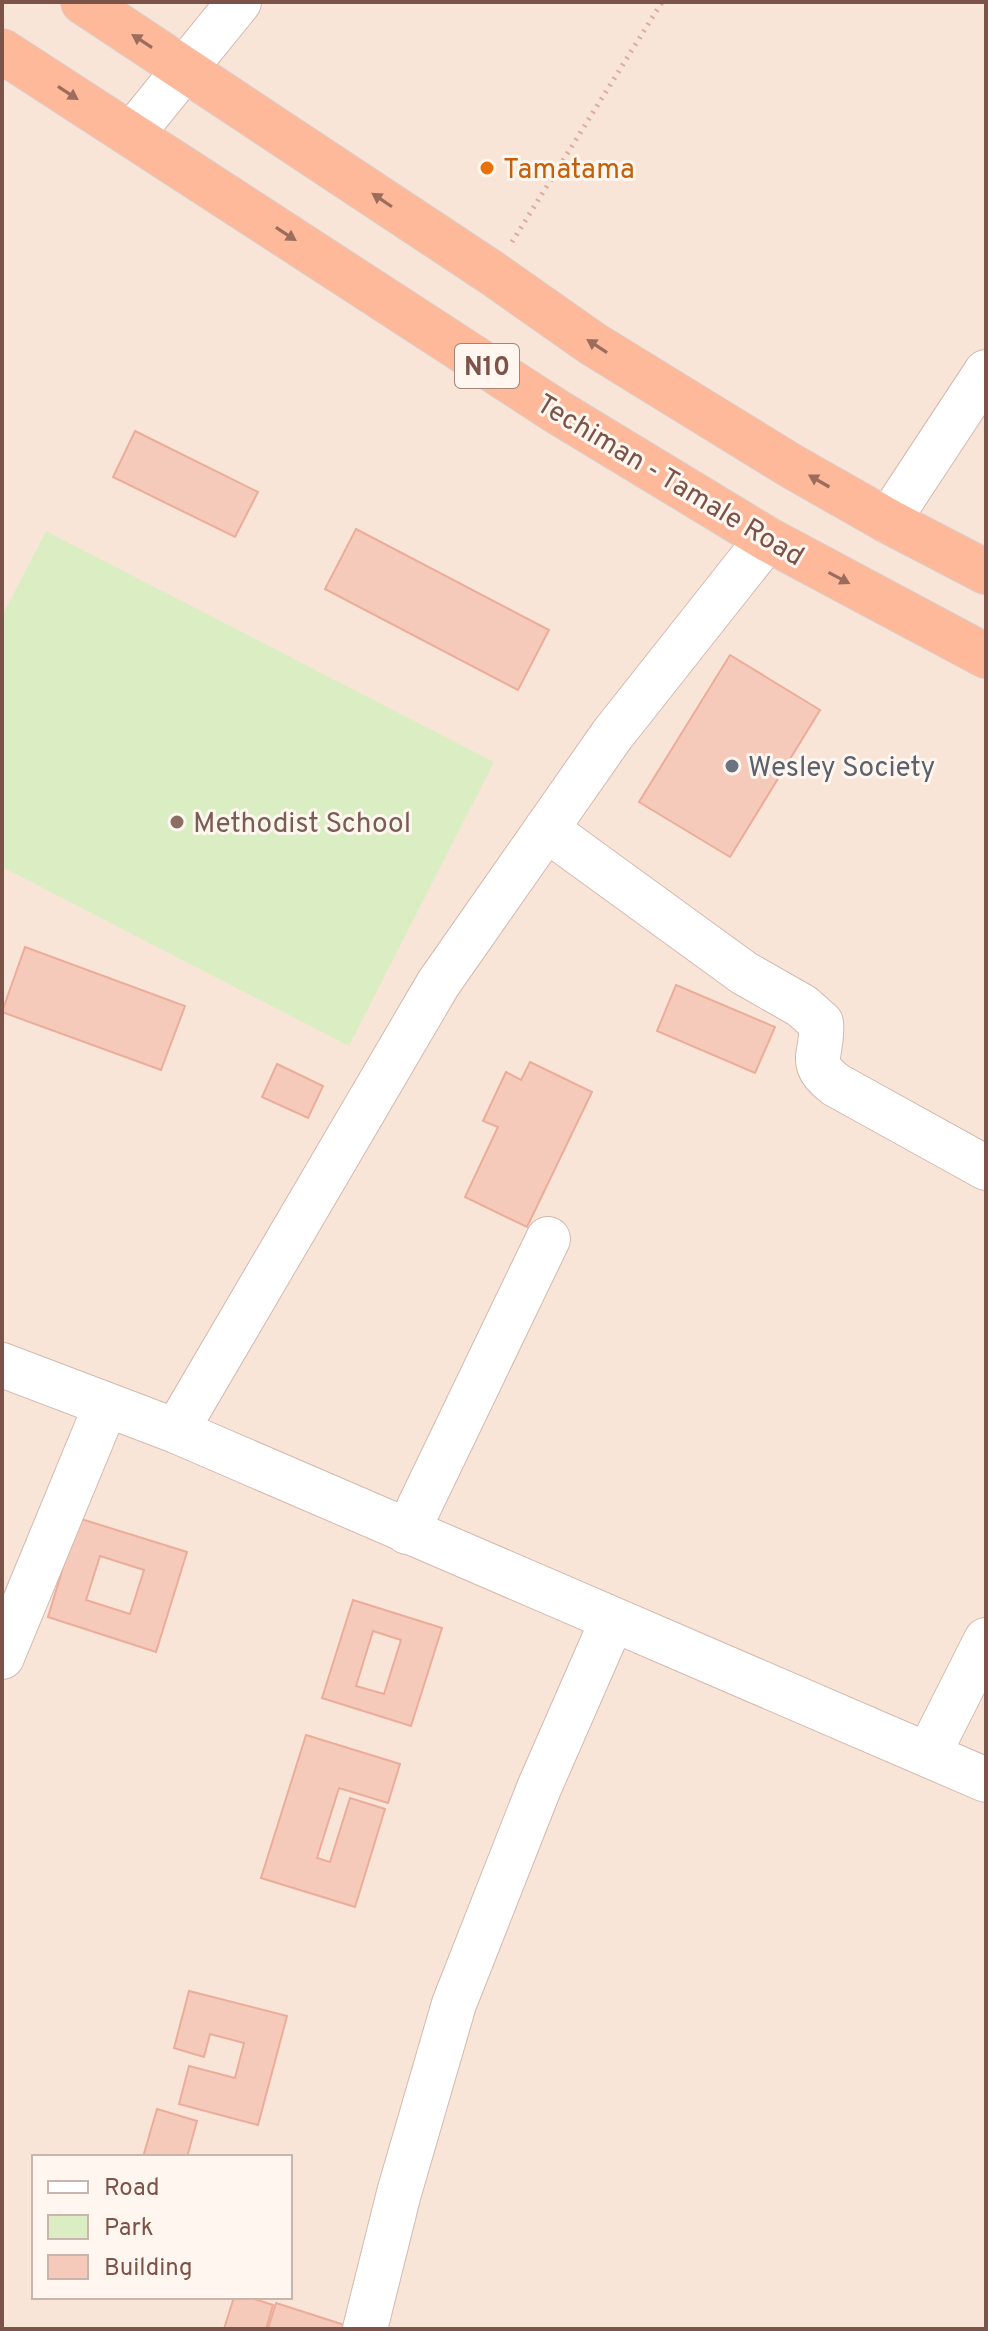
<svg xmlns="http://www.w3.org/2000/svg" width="988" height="2331" viewBox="0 0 988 2331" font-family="Overpass,sans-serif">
<rect width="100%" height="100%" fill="#fef2e7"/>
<path fill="#f9e5d7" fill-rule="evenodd" d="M 2,2 L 986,2 L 986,2329 L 2,2329 ZM 34,2157 L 290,2157 L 290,2297 L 34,2297 Z"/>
<path fill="#dbeec3" d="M 46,531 L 494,762 L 349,1046 L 2,867 L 2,616 Z"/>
<path fill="#f6cabb" stroke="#ebad9a" stroke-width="2" fill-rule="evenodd" d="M 135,431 L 258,492 L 235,537 L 113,477 Z
M 356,529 L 549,630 L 518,690 L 325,589 Z
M 730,655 L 820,710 L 730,857 L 639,802 Z
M 25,947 L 185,1006 L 161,1070 L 2,1012 Z
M 676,985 L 775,1027 L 755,1073 L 657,1031 Z
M 530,1062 L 592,1092 L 527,1227 L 465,1197 L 498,1127 L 483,1121 L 506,1072 L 521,1080 Z
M 277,1064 L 323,1086 L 308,1118 L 262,1097 Z
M 78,1518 L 187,1552 L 156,1652 L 48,1617 ZM 100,1556 L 144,1570 L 130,1614 L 86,1600 Z
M 353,1600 L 442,1628 L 411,1726 L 322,1698 ZM 373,1631 L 401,1640 L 384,1694 L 356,1686 Z
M 306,1735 L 400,1764 L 388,1803 L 339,1788 L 317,1858 L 330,1862 L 350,1798 L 385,1809 L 355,1907 L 261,1878 Z
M 189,1991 L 287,2016 L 258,2125 L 179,2104 L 189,2066 L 235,2078 L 244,2043 L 210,2034 L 204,2057 L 174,2048 Z
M 157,2109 L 197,2121 L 187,2157 L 143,2157 Z
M 234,2297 L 248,2297 L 273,2305 L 266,2329 L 224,2329 Z
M 276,2303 L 357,2329 L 268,2329 Z"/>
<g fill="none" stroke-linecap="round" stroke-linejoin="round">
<defs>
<path id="minor" d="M 132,134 L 239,2
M 888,521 L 986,372
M 546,829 L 744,973 L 802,1006 L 821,1023 C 824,1055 805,1062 836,1085 L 986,1168
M 2,1365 L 176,1431 L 986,1780
M 176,1431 L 438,984 L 612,735 L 767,539
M 407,1532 L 548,1239
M 2,1657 L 106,1405
M 928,1755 L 986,1640
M 365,2329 L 399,2193 L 454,2004 L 539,1788 L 612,1621"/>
<path id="trunk" d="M 83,2 L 492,273 L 593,344 L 793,467 L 888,521 L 986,572
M 2,51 L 556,411 L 767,539 L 986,656"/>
</defs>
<use href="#minor" stroke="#d4b9ae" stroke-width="46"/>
<use href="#trunk" stroke="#dacfcc" stroke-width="46"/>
<path stroke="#dcad9e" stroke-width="5" stroke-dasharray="2 6" stroke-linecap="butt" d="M 512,242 L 662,2"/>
<use href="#minor" stroke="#fff" stroke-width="44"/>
<use href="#trunk" stroke="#feb89a" stroke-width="44"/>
</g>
<defs><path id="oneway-solid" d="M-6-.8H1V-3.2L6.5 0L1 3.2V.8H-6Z" transform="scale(2)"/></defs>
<g fill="#9c6c5c">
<use href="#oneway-solid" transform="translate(142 41) rotate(-147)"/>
<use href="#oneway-solid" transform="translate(68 93) rotate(33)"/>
<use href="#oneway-solid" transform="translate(382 200) rotate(-146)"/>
<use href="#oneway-solid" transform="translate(286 234) rotate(33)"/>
<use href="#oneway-solid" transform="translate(597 346) rotate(-147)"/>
<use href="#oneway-solid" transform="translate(819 481) rotate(-150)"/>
<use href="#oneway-solid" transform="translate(839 578) rotate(28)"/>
</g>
<circle fill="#e8710a" stroke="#fff6ef" stroke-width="3" cx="487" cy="168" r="8"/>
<circle fill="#6b7280" stroke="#fff6ef" stroke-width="3" cx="732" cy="766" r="8"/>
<circle fill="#8d6e63" stroke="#fff6ef" stroke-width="3" cx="177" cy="822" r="8"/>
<g text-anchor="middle" stroke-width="6" stroke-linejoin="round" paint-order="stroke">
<rect fill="#fff6ef" stroke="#a3847a" stroke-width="2" x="455" y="344" width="64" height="44" rx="6"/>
<g font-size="26" font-weight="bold" fill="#7b5348">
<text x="487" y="375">N10</text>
</g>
<g font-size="28" fill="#c56008" stroke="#fff6ef" text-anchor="start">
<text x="503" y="178">Tamatama</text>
</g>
<g font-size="28" fill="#7b5348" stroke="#fff6ef">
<text transform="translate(671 479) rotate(31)" y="10">Techiman - Tamale Road</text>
</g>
<g font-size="28" fill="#5b616d" stroke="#fff6ef" text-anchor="start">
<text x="748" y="776">Wesley Society</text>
</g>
<g font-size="28" fill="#785e54" stroke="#fff6ef" text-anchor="start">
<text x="193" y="832">Methodist School</text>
</g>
</g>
<rect width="988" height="2331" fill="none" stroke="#7b5348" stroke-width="8"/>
<rect x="32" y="2155" width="260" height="144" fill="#fff6ef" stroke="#cab5ac" stroke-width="2"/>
<rect x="48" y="2181" width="40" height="12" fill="#ffffff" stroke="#cab5ac" stroke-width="2"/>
<text x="104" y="2195" font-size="24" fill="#7b5348">Road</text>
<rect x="48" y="2215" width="40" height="24" fill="#dbeec3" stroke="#cab5ac" stroke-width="2"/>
<text x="104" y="2235" font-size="24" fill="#7b5348">Park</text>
<rect x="48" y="2255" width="40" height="24" fill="#f6cabb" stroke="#cab5ac" stroke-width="2"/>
<text x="104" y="2275" font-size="24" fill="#7b5348">Building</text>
</svg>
